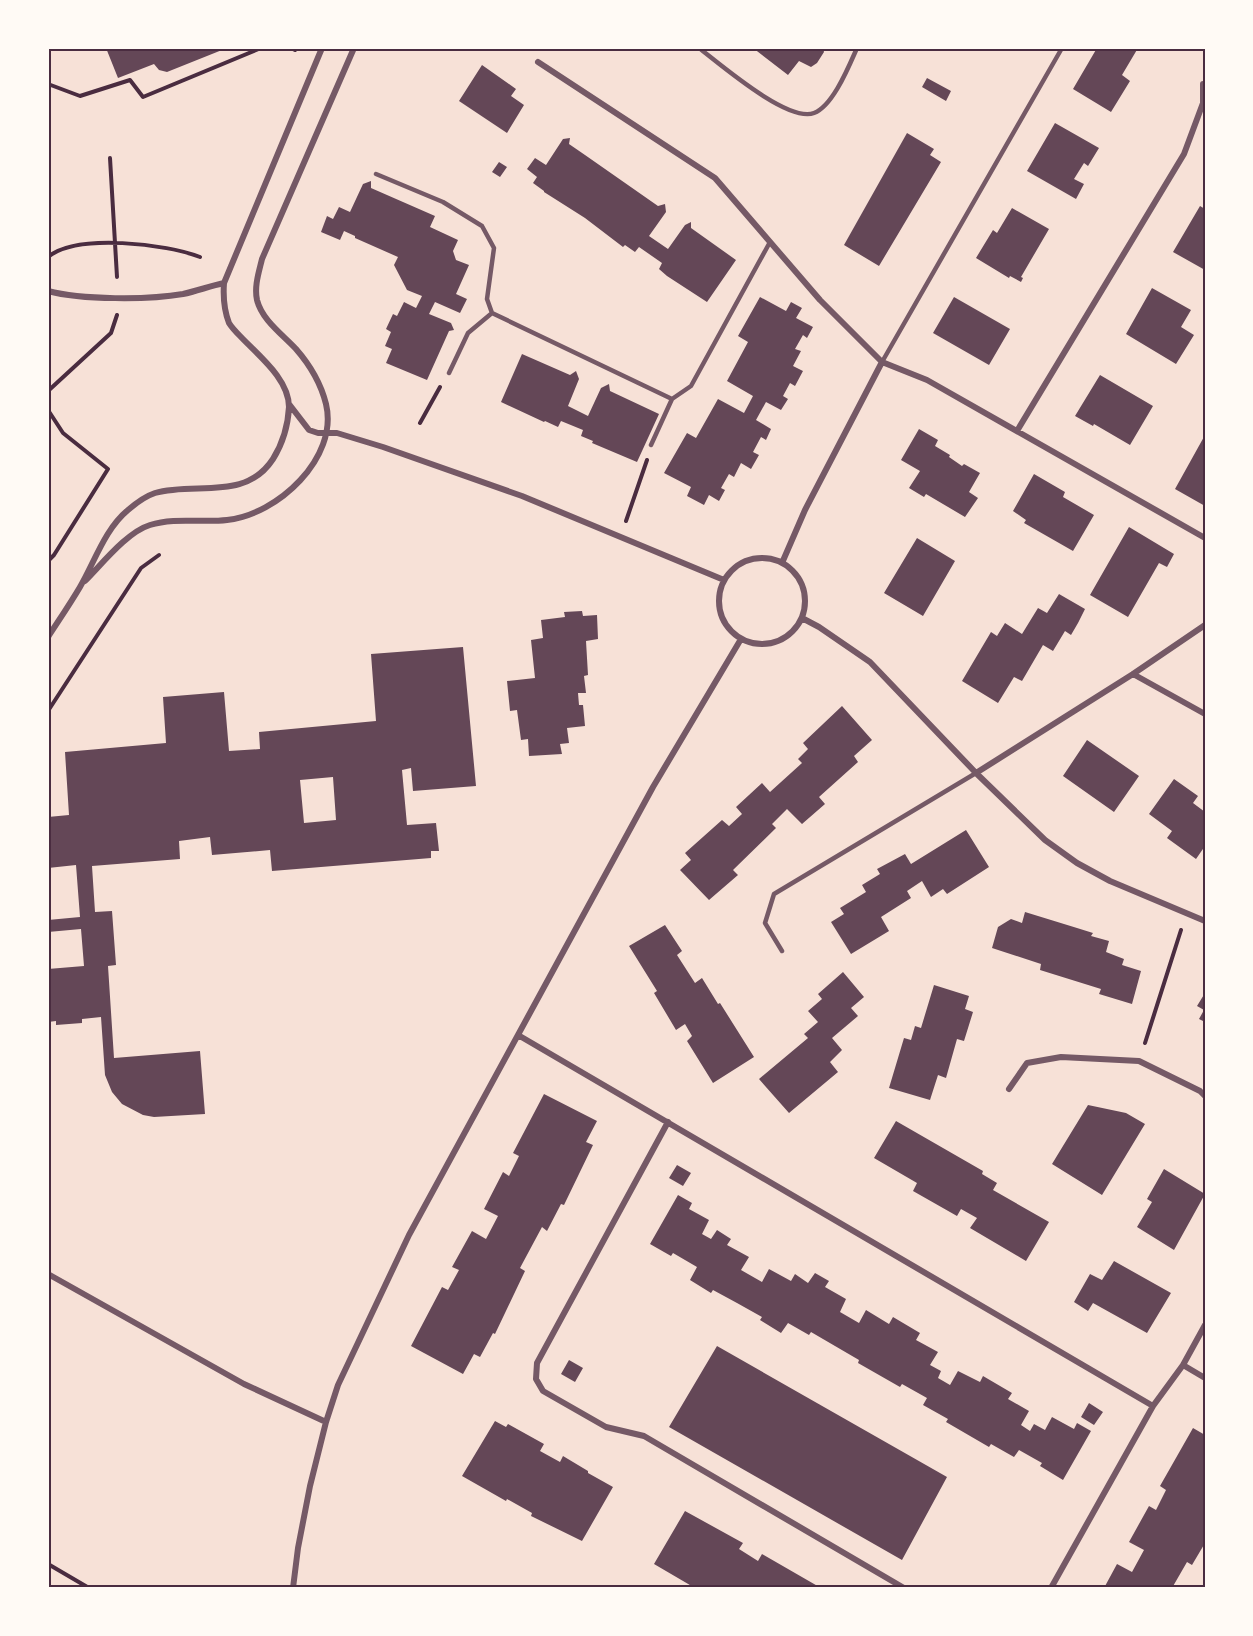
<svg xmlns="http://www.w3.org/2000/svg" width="1253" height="1636" viewBox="0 0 1253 1636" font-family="'Exo 2',sans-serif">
<rect width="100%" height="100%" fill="#f7e1d7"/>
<path fill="#644757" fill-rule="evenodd" d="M 106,48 L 227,48 L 167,72 L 159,70 L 154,64 L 118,78 Z
M 753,48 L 823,48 L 824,52 L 817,63 L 811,67 L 799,61 L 788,75 Z
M 1097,48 L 1138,48 L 1122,75 L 1130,81 L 1111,112 L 1073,89 Z
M 482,65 L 516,89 L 511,96 L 524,105 L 507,133 L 459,101 Z
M 927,78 L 951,91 L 946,101 L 922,87 Z
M 1055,123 L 1099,148 L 1088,166 L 1084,163 L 1074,179 L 1084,184 L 1076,199 L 1027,171 Z
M 907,133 L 934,149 L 930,155 L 941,162 L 879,266 L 844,245 Z
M 570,138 L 569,144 L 585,155 L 658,206 L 665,204 L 666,212 L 649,236 L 668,249 L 685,225 L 691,222 L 691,228 L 736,260 L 707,302 L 667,276 L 659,269 L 662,263 L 639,247 L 635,252 L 625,245 L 623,247 L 585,218 L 544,192 L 544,191 L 533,183 L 537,177 L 527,169 L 535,158 L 546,165 L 563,139 Z
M 499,162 L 507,167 L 500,177 L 492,172 Z
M 371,181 L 371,188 L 435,216 L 430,227 L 458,240 L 453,251 L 456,260 L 469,265 L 456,294 L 467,299 L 460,313 L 435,302 L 429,314 L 451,323 L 454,330 L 449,331 L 427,380 L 386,363 L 392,349 L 385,346 L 391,332 L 386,329 L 393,314 L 397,316 L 404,302 L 416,308 L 422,296 L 407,290 L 394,265 L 398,257 L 355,238 L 355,236 L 344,231 L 340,240 L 321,232 L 327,216 L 333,219 L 339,207 L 350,212 L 363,184 Z
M 1200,206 L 1205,209 L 1205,270 L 1173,252 Z
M 1012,208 L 1049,229 L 1021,277 L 1023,278 L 1021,282 L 1010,276 L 1009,278 L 976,258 L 993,230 L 997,233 Z
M 1152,288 L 1191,310 L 1181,327 L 1194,335 L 1176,364 L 1126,334 Z
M 760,297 L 786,311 L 791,302 L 802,308 L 796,318 L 813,327 L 807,338 L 803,335 L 795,349 L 801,351 L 793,366 L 803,371 L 795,386 L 790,383 L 783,396 L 788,399 L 781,410 L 766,402 L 756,420 L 771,429 L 766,440 L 761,437 L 753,452 L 759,455 L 751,469 L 741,463 L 734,477 L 729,474 L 721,488 L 725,490 L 719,501 L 709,495 L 704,505 L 687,496 L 691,487 L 664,473 L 687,433 L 696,438 L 718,399 L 744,413 L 753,396 L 727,381 L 748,342 L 738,336 Z
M 954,297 L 1010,329 L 989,365 L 933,333 Z
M 522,354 L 570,375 L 576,371 L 579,379 L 568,406 L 588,416 L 601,388 L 609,384 L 610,391 L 659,414 L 637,462 L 592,443 L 593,441 L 581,436 L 583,430 L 561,421 L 558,427 L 545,421 L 544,422 L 501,402 Z
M 1100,375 L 1153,406 L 1130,445 L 1094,424 L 1093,426 L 1075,416 Z
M 919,429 L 938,440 L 935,446 L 950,455 L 949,457 L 962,466 L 964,464 L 980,473 L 969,492 L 978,498 L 965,517 L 926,494 L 924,497 L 909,488 L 920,471 L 901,460 Z
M 1205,435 L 1205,506 L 1175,489 Z
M 1034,474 L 1065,492 L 1063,497 L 1094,515 L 1073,551 L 1024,523 L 1026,520 L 1013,511 Z
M 1129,527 L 1174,554 L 1167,567 L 1159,563 L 1128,617 L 1090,595 Z
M 917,538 L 955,561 L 923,616 L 884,593 Z
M 1059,594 L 1085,609 L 1078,623 L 1071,635 L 1065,631 L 1053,651 L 1043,645 L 1022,681 L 1014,677 L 998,703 L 962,681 L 991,632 L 997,636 L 1005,623 L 1022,634 L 1038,608 L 1047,613 Z
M 582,611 L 583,616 L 597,615 L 598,639 L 586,641 L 588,675 L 584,676 L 586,693 L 578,693 L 579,705 L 583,705 L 585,726 L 567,728 L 569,743 L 560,744 L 562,754 L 529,756 L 528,739 L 521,740 L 517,710 L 510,711 L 507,681 L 535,678 L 531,640 L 543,638 L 541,620 L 565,617 L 564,612 Z
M 463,647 L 476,786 L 413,791 L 411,768 L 402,770 L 407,825 L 436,823 L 439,851 L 431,851 L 431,858 L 272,871 L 270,850 L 212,855 L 210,837 L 179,841 L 180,859 L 92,866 L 95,912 L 112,911 L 116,965 L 108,966 L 114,1058 L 200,1051 L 205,1114 L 154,1117 L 143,1115 L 122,1104 L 112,1092 L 105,1075 L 101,1017 L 82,1019 L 82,1023 L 56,1025 L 56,1021 L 48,1022 L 48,969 L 84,966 L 81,929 L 48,932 L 48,920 L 80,917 L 76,865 L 48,868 L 48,817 L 69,815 L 65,752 L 166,743 L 163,697 L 224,692 L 229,751 L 260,749 L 259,732 L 376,721 L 371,654 ZM 333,777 L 336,820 L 304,823 L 300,780 Z
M 842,706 L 872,740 L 854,756 L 858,762 L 819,797 L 825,804 L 802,824 L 787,809 L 772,824 L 776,828 L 733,870 L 738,875 L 709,900 L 680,870 L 691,860 L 685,853 L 722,820 L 729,826 L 742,814 L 736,807 L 762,783 L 770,792 L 802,763 L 798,759 L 808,749 L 803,743 Z
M 1087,740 L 1139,776 L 1114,812 L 1063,776 Z
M 1174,779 L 1198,796 L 1193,803 L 1205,812 L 1205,846 L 1196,859 L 1167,838 L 1172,831 L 1149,814 Z
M 966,830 L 989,867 L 947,894 L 943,889 L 931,897 L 922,881 L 907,891 L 911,898 L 881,917 L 889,931 L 851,954 L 831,922 L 844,914 L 840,908 L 866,892 L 862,885 L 880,874 L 877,869 L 905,854 L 911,864 Z
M 1025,912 L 1077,928 L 1093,933 L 1091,936 L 1109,941 L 1106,952 L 1124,959 L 1122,965 L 1141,971 L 1132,1004 L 1099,994 L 1101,989 L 1040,970 L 1041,964 L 992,948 L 998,927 L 1011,919 L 1022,923 Z
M 665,925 L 682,951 L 677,955 L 695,983 L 702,978 L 718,1004 L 720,1003 L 754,1057 L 713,1083 L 687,1041 L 692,1036 L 685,1024 L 676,1030 L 654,993 L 657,991 L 629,946 Z
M 843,972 L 864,997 L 851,1008 L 858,1016 L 832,1038 L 842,1050 L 830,1062 L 838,1072 L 789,1113 L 759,1079 L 808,1038 L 804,1034 L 818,1022 L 808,1011 L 822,999 L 818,994 Z
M 934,985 L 969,996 L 965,1009 L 973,1012 L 964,1041 L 957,1039 L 946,1078 L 938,1075 L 930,1100 L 889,1088 L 904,1038 L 911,1040 L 915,1026 L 921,1028 Z
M 1205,993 L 1205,1022 L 1199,1019 L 1204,1010 L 1197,1006 Z
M 544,1094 L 597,1121 L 586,1142 L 593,1145 L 564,1205 L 561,1204 L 547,1231 L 542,1227 L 520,1268 L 525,1271 L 495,1334 L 493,1333 L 480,1357 L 474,1354 L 463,1374 L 411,1346 L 442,1287 L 448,1290 L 459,1270 L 452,1267 L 472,1231 L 486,1239 L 498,1216 L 484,1209 L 503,1172 L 509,1176 L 519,1156 L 513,1153 Z
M 1088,1105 L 1126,1113 L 1145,1124 L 1102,1195 L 1052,1164 Z
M 896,1121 L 983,1171 L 982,1174 L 997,1183 L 993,1190 L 1049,1222 L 1026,1261 L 970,1228 L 977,1218 L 961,1209 L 957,1216 L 913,1191 L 917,1183 L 874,1158 Z
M 677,1165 L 691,1173 L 683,1186 L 669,1178 Z
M 1164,1169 L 1205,1194 L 1174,1250 L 1137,1227 L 1152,1202 L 1147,1199 Z
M 678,1195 L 692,1203 L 689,1209 L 709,1220 L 702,1234 L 711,1239 L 717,1230 L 731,1239 L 727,1245 L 749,1257 L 741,1270 L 762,1282 L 769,1269 L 791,1281 L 795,1274 L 808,1283 L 815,1273 L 829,1281 L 825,1287 L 846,1299 L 840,1312 L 859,1323 L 866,1310 L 889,1324 L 893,1317 L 920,1333 L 916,1340 L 938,1352 L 930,1365 L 941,1371 L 938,1378 L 950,1385 L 958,1371 L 980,1382 L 983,1376 L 1012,1393 L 1008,1399 L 1029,1411 L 1021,1425 L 1030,1431 L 1034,1424 L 1045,1430 L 1052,1417 L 1074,1429 L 1077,1423 L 1091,1431 L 1063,1480 L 1040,1466 L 1042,1463 L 1019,1450 L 1014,1457 L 991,1444 L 989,1447 L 946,1422 L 948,1419 L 923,1405 L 927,1398 L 902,1384 L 900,1387 L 858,1363 L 859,1360 L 811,1332 L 809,1335 L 788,1323 L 781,1333 L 760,1320 L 762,1317 L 737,1303 L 713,1290 L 711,1293 L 690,1280 L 697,1267 L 673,1253 L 671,1256 L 650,1244 Z
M 1114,1261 L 1171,1293 L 1147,1333 L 1093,1303 L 1088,1311 L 1074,1302 L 1090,1274 L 1102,1280 Z
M 717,1346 L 947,1477 L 902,1560 L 669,1427 Z
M 569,1360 L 583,1368 L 575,1382 L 561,1374 Z
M 1089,1403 L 1103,1412 L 1094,1425 L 1081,1417 Z
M 495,1421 L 506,1427 L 508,1424 L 544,1444 L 540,1451 L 560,1462 L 563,1456 L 588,1471 L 588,1473 L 613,1487 L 582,1541 L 531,1516 L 532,1513 L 507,1499 L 506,1501 L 462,1476 Z
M 1193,1428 L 1205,1435 L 1205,1543 L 1192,1565 L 1187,1562 L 1172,1588 L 1104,1588 L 1117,1564 L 1132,1572 L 1144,1550 L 1129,1542 L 1149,1506 L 1156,1510 L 1166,1490 L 1160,1486 Z
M 685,1511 L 743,1543 L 739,1549 L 758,1561 L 762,1554 L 821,1588 L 695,1588 L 654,1564 Z"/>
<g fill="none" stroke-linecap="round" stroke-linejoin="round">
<path stroke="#4a2c40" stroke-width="4" d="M 291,48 L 295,50
M 48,84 L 80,96 L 130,80 L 143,97 L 261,48
M 110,158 L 117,277
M 48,257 C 77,233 167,244 200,257
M 48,391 L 111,333 L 117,315
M 48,410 L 63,433 L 108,469 L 54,555 L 48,561
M 420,423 L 440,387
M 626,521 L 647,460
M 48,711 L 141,568 L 159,555
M 1145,1043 L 1181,930
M 48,1564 L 89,1588"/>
<path stroke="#755966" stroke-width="4.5" d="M 699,48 C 720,64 788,123 814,113 C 833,106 849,66 857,48
M 376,174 L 443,202 L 482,226 L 494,248 L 487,299 L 492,313 L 672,399 L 691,386 L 770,242
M 882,362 L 1062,48
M 449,373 L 468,333 L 492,313
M 651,445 L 672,399
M 782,951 L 765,923 L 774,894 L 976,773"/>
<path stroke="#755966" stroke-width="6" d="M 538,62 L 715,178 L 820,300 L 882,362 L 927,380 L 1205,538
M 48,291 C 81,300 149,300 183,294 C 197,291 210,286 224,283
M 289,404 L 309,430 L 318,433 L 337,433 L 383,447 L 522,496 L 724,580
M 1017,431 L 1184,154 L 1203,103 L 1203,84
M719 601a43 43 0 1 1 86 0a43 43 0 1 1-86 0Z
M 782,563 L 805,510 L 882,362
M 85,581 C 102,564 127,532 150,525 C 175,517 202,523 227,520 C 277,515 339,458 326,404 C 321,384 310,365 296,349 C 282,334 262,320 257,300 C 254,286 259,272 262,259 L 354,48
M 802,618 L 819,627 L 870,662 L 976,773 L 1045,840 L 1077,863 L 1110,881 L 1205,921
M 48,637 C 59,620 70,604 80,587 C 95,561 105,529 128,510 C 135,504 146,496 155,493 C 195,481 245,502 273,459 C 283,443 288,426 289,407 C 289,379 259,356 241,337 C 237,333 232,328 229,323 C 224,310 223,297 224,283 L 322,48
M 1133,674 L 1205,714
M 976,773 L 1133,674 L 1205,625
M 518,1035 L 1153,1406 L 1183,1365
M 1009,1089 L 1027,1063 L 1061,1057 L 1139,1061 L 1200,1091 L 1205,1096
M 668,1122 L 537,1363 L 536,1379 L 543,1391 L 606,1427 L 644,1436 L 904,1588
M 48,1274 L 244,1384 L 326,1422
M 1205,1325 L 1183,1365 L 1205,1378
M 293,1588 L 298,1548 L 310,1486 L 326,1422 L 338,1385 L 409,1235 L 653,787 L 741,639
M 1051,1588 L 1153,1406"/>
</g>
<rect width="1253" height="1636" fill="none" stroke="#fffaf5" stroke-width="99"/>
<rect x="50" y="50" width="1154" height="1536" fill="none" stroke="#4a2c40" stroke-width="2"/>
</svg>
